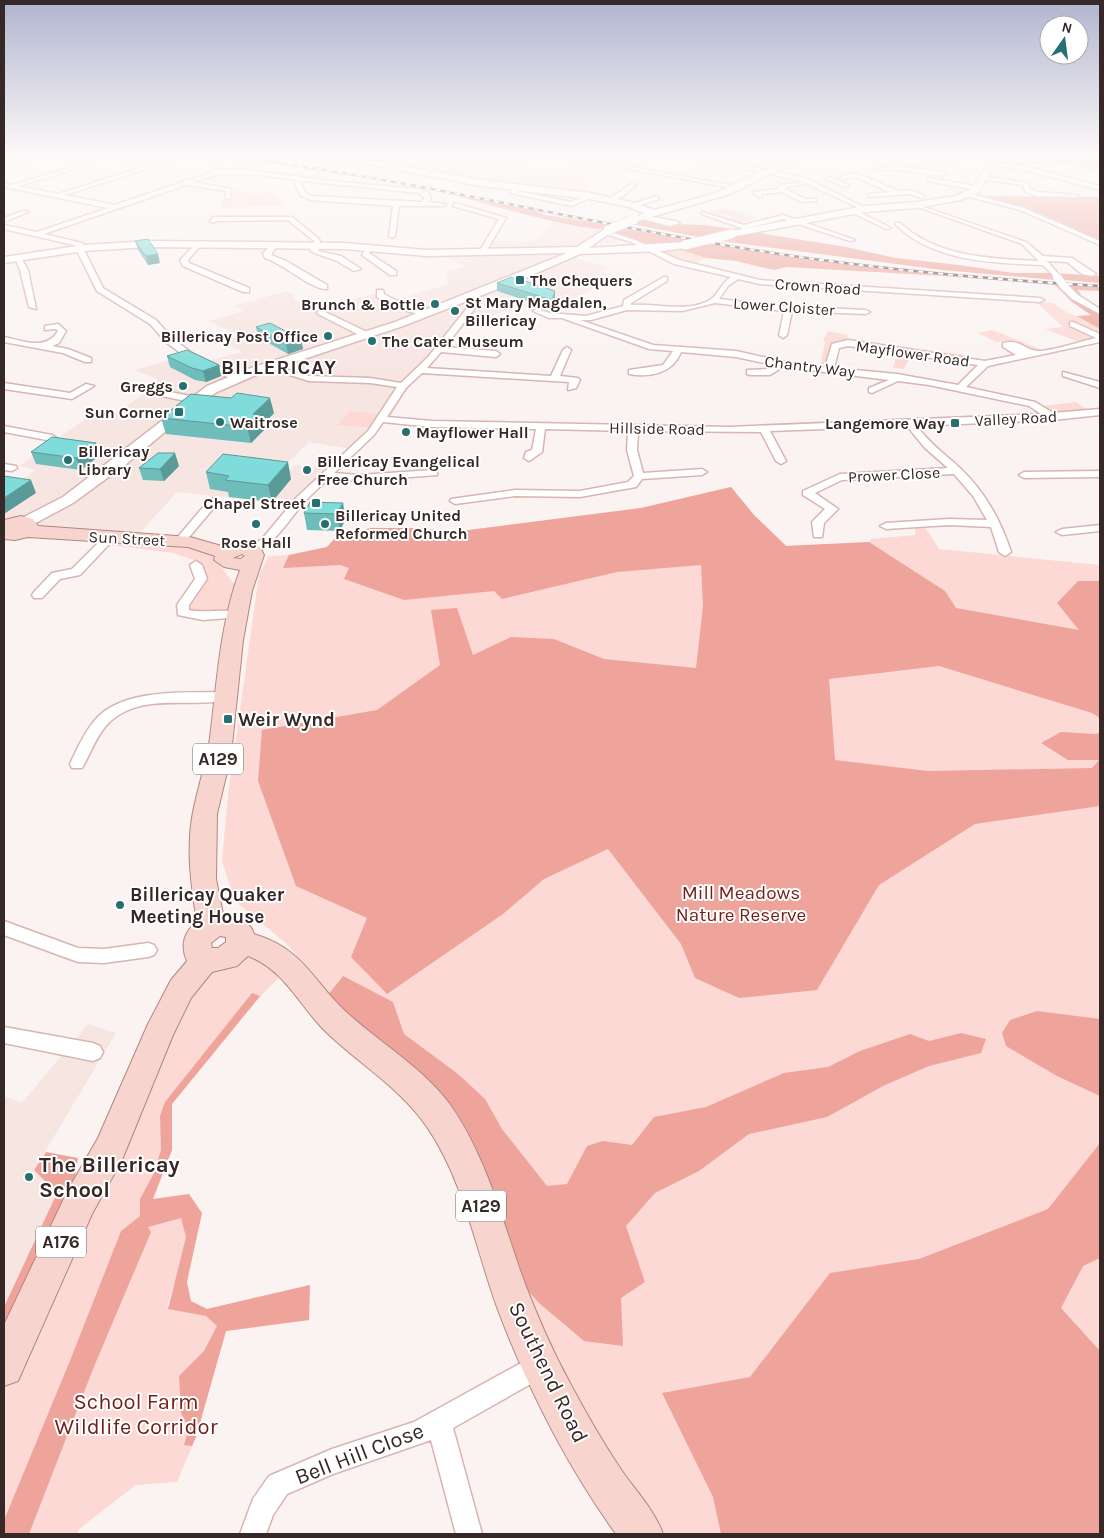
<svg xmlns="http://www.w3.org/2000/svg" width="1104" height="1538" viewBox="0 0 1104 1538" font-family="Karla,sans-serif">
<rect width="100%" height="100%" fill="#faf3f2"/>
<path fill="#f7e5e2" d="M 274,157 L 488,157 L 494,164 L 593,175 L 582,193 L 520,187 L 357,160 L 340,166 Z
M 552,220 L 601,230 L 622,238 L 611,244 L 588,240 L 577,251 L 575,258 L 609,267 L 602,272 L 614,276 L 556,310 L 523,306 L 496,314 L 479,323 L 460,322 L 402,397 L 391,416 L 351,411 L 339,425 L 369,428 L 351,449 L 309,442 L 280,470 L 290,471 L 296,465 L 325,468 L 291,504 L 177,492 L 138,535 L 43,529 L 4,518 L 4,479 L 18,482 L 36,470 L 19,466 L 89,416 L 109,418 L 150,390 L 143,388 L 159,380 L 134,370 L 191,354 L 204,362 L 242,352 L 224,342 L 240,336 L 208,321 L 244,311 L 234,306 L 288,291 L 296,296 L 292,298 L 312,310 L 374,294 L 393,301 L 448,284 L 446,272 L 465,266 L 440,255 L 485,254 L 492,241 L 524,241 L 538,238 Z
M 88,1024 L 116,1033 L 34,1170 L 74,1184 L 4,1332 L 4,1096 L 22,1103 Z"/>
<path fill="#fcd9d4" d="M 229,190 L 250,193 L 271,192 L 284,205 L 222,208 L 224,198 L 228,198 Z
M 724,208 L 757,218 L 736,224 L 724,220 L 732,217 C 722,214 714,216 704,213 Z
M 674,248 L 706,258 L 691,265 L 658,250 Z
M 1036,302 L 1053,303 L 1068,313 L 1100,325 L 1100,340 L 1082,343 L 1045,329 L 1063,327 Z
M 992,330 L 1040,349 L 1033,350 L 1009,340 L 996,342 L 978,333 Z
M 828,331 L 848,335 L 847,339 L 971,356 L 969,360 L 914,351 L 904,369 L 893,368 L 898,350 L 840,344 L 829,364 L 821,364 L 825,342 L 823,340 Z
M 1076,402 L 1088,410 L 1058,413 L 1042,406 Z
M 350,411 L 381,414 L 369,428 L 338,425 Z
M 731,487 L 754,515 L 787,546 L 869,542 L 871,539 L 915,535 L 915,528 L 925,527 L 939,549 L 1100,565 L 1100,1534 L 655,1534 L 596,1466 L 485,1185 L 289,946 L 235,901 L 222,861 L 228,795 L 259,575 L 269,556 L 289,555 L 327,547 L 337,536 L 371,528 L 422,528 L 453,532 L 641,508 Z
M 105,542 L 179,544 L 202,548 L 214,558 L 235,585 L 235,614 L 182,612 L 201,579 L 194,560 L 173,553 L 103,544 Z
M 238,948 L 290,966 L 260,997 L 172,1104 L 153,1199 L 189,1194 L 196,1215 L 167,1306 L 207,1309 L 310,1285 L 309,1320 L 226,1331 L 196,1437 L 177,1482 L 136,1485 L 79,1529 L 77,1534 L 20,1534 L 140,1216 L 121,1231 L 69,1363 L 4,1520 L 4,1374 L 32,1303 L 181,989 Z"/>
<path fill="#eea49b" d="M 1067,157 L 1100,158 L 1100,171 L 1062,163 L 1015,164 C 1032,161 1050,162 1067,159 Z
M 264,161 L 374,177 L 380,180 L 263,162 Z
M 450,194 L 519,206 L 546,215 L 604,224 L 608,228 C 587,234 476,201 450,194 Z
M 978,196 L 1100,197 L 1100,242 L 1052,220 Z
M 644,218 L 676,224 L 703,225 L 745,230 L 703,238 L 631,224 Z
M 620,228 L 629,229 L 695,241 C 662,251 638,244 607,232 Z
M 753,232 L 846,247 L 896,258 L 959,265 L 1014,273 L 1050,273 L 1055,280 L 942,270 L 721,241 L 721,240 Z
M 703,243 C 834,265 967,279 1100,287 L 1100,291 L 1078,290 L 1084,300 L 1100,308 L 1100,329 L 1077,316 L 1091,315 L 1072,302 L 1055,285 L 944,276 L 787,267 L 774,270 L 736,261 L 706,258 L 674,248 Z
M 1055,273 L 1100,276 L 1100,283 L 1064,280 Z
M 731,487 L 754,515 L 786,546 L 869,542 L 945,591 L 956,608 L 1079,630 L 1057,603 L 1078,581 L 1100,581 L 1100,718 L 1092,713 L 939,666 L 829,679 L 835,760 L 928,771 L 1092,768 L 1099,760 L 1068,760 L 1041,743 L 1061,732 L 1095,734 L 1100,733 L 1100,806 L 975,824 L 879,885 L 817,990 L 739,998 L 695,978 L 681,944 L 608,849 L 544,879 L 503,914 L 387,994 L 351,957 L 367,918 L 296,886 L 258,781 L 262,730 L 377,710 L 440,665 L 431,610 L 457,608 L 473,655 L 511,637 L 554,639 L 604,659 L 696,668 L 703,606 L 701,565 L 617,572 L 502,599 L 494,591 L 404,600 L 344,579 L 349,568 L 340,565 L 283,568 L 289,555 L 327,547 L 337,536 L 371,528 L 422,528 L 453,532 L 641,508 Z
M 343,976 L 393,1002 L 404,1034 L 458,1074 L 485,1099 L 502,1129 L 547,1186 L 567,1184 L 587,1146 L 603,1141 L 632,1145 L 654,1117 L 706,1107 L 784,1073 L 828,1067 L 860,1051 L 910,1034 L 929,1041 L 961,1033 L 986,1039 L 981,1053 L 929,1066 L 885,1085 L 827,1117 L 749,1134 L 699,1171 L 655,1193 L 626,1226 L 645,1282 L 621,1298 L 623,1346 L 584,1341 L 539,1303 L 513,1274 L 485,1185 L 362,1030 L 328,995 Z
M 252,993 L 260,996 L 172,1104 L 172,1150 L 153,1199 L 189,1194 L 202,1213 L 187,1282 L 191,1301 L 207,1309 L 310,1285 L 309,1320 L 226,1331 L 196,1437 L 192,1446 L 184,1445 L 189,1428 L 181,1413 L 179,1376 L 204,1351 L 217,1326 L 206,1316 L 168,1309 L 186,1237 L 181,1218 L 148,1227 L 151,1232 L 93,1369 L 29,1534 L 4,1534 L 4,1520 L 69,1363 L 121,1231 L 140,1216 L 140,1199 L 153,1175 L 161,1150 L 160,1116 L 165,1102 Z
M 1037,1011 L 1100,1019 L 1100,1096 L 1057,1076 L 1006,1046 L 1002,1033 L 1010,1020 Z
M 1100,1143 L 1100,1258 L 1083,1266 L 1061,1308 L 1100,1351 L 1100,1534 L 721,1534 L 713,1497 L 662,1393 L 750,1377 L 830,1273 L 919,1259 L 1048,1209 Z
M 46,1152 L 78,1158 L 74,1184 L 4,1359 L 4,1307 L 57,1193 L 34,1170 Z"/>
<g fill="none" stroke-linecap="round" stroke-linejoin="round">
<defs>
<path id="street" d="M 113,157 L 152,164 L 167,159 L 170,161 L 65,195 L 115,205 L 212,172 L 216,166 L 219,168 L 217,170 L 241,169 L 340,182 L 420,189 L 428,193 L 431,198 L 428,202 L 446,204 L 443,206 L 399,206 L 395,236 L 392,238 L 389,236 L 393,206 L 311,200 L 301,196 L 295,184 L 297,180 C 256,175 233,168 193,182 L 231,189 L 230,199 L 225,198 L 226,191 L 186,185 L 44,234 L 82,243 L 87,248 L 84,250 L 103,288 L 156,320 L 173,339 L 192,353 L 239,376 L 239,380 L 236,381 L 186,357 L 167,343 L 150,324 L 97,291 L 76,249 L 79,247 L 78,246 L 4,229 L 4,225 L 37,232 L 108,208 L 4,187 L 4,183 L 11,185 L 89,163 L 89,165 L 18,186 L 58,194 L 146,166 ZM 302,181 L 419,193 L 425,198 L 421,202 L 312,196 L 306,194 L 301,184 Z
M 440,157 L 446,157 L 427,173 L 423,173 L 423,171 Z
M 564,157 L 576,157 L 741,187 L 738,189 Z
M 694,157 L 705,157 L 805,178 L 868,209 L 863,210 L 804,182 L 804,184 L 783,188 L 805,199 L 816,199 L 816,201 L 802,202 L 781,192 L 761,194 L 762,197 L 758,197 L 753,192 L 777,189 L 780,185 L 804,182 Z
M 911,157 L 927,157 L 957,162 L 954,164 Z
M 990,162 L 1020,165 L 1100,186 L 1100,190 L 1020,169 L 988,165 Z
M 901,166 L 943,172 L 946,174 L 943,176 L 901,170 L 873,169 Z
M 856,173 L 898,191 L 911,190 L 925,196 L 922,198 L 910,194 L 868,197 L 870,194 L 890,192 L 855,177 L 843,179 L 840,177 Z
M 828,176 L 848,185 L 849,186 L 844,187 L 826,179 Z
M 983,176 L 1028,183 L 1030,189 L 1037,192 L 1079,195 L 1076,197 L 1036,196 L 1025,191 L 1023,185 L 981,179 Z
M 929,178 L 977,186 L 980,188 L 977,190 L 927,181 Z
M 631,184 L 636,185 L 622,197 L 609,201 L 609,199 Z
M 518,185 L 521,187 L 517,191 L 571,202 L 588,195 L 593,196 L 572,206 L 510,193 L 510,191 Z
M 968,193 L 1024,208 L 1100,241 L 1100,245 L 1020,210 L 966,196 Z
M 657,196 L 659,199 L 632,207 L 629,205 Z
M 455,203 L 506,218 L 485,253 L 479,252 L 499,219 L 453,206 Z
M 915,204 L 1026,242 L 1043,256 L 1072,258 L 1096,274 L 1092,276 L 1082,274 L 1067,262 L 1047,261 L 1061,277 L 1057,279 L 1043,265 C 993,263 934,262 896,225 L 896,223 L 900,223 C 937,257 991,259 1039,261 L 1022,244 L 915,206 Z
M 851,210 L 855,210 L 891,228 L 886,229 L 851,212 Z
M 23,211 L 28,212 L 4,222 L 4,218 Z
M 702,212 L 744,225 L 783,215 L 855,240 L 850,241 L 783,219 L 744,229 L 702,214 Z
M 641,215 C 650,217 675,220 680,223 L 670,226 L 639,218 Z
M 213,217 L 292,217 L 319,239 L 321,245 L 318,251 L 341,256 L 361,269 L 354,271 L 335,260 L 314,253 L 310,250 L 314,245 L 314,241 L 288,220 L 216,221 L 213,223 L 210,221 Z
M 604,230 L 635,240 L 679,260 L 760,280 L 1040,298 L 1044,300 L 1040,302 L 760,284 L 738,279 L 728,286 L 719,299 L 777,306 L 866,310 L 870,312 L 866,314 L 792,311 L 787,335 L 783,338 L 779,335 L 784,311 L 715,303 L 682,311 L 627,310 L 591,320 L 580,320 L 653,345 L 736,351 L 781,361 L 825,367 L 832,344 L 848,340 L 985,361 L 1016,355 L 1003,347 L 1003,343 C 1020,339 1023,349 1037,351 C 1049,352 1082,341 1096,338 L 1070,326 L 1070,322 L 1073,322 L 1100,334 L 1100,342 L 988,366 L 966,387 L 1035,402 L 1053,413 L 1100,409 L 1100,415 L 1053,420 L 917,426 C 929,443 946,455 961,469 C 985,492 1001,521 1011,552 L 1005,556 L 999,552 L 991,527 L 949,525 L 886,529 L 880,526 L 886,523 L 949,519 L 987,520 L 973,496 L 954,474 L 842,480 L 815,493 L 838,509 L 824,523 L 822,537 L 814,537 L 812,522 L 825,509 L 803,495 L 803,491 L 840,474 L 948,468 L 925,448 L 907,426 L 770,431 L 786,461 L 781,464 L 776,461 L 761,432 L 638,431 L 637,450 L 643,473 L 702,469 L 707,472 L 702,475 L 642,479 L 636,487 L 580,497 L 515,496 L 455,504 L 450,501 L 451,499 L 515,490 L 580,491 L 628,482 L 634,476 L 627,450 L 628,431 L 545,429 L 542,452 L 529,461 L 524,458 L 526,452 L 532,450 L 536,429 L 432,427 L 383,422 L 374,435 L 334,473 L 359,475 L 433,470 L 437,471 L 437,475 L 359,481 L 328,479 C 320,487 312,494 305,501 C 293,514 267,557 248,552 L 248,548 L 262,539 L 297,497 L 368,431 L 397,387 L 370,383 L 309,381 L 268,368 L 268,364 L 309,376 L 370,378 L 401,383 L 428,357 L 468,307 L 469,302 L 464,298 L 468,296 L 476,299 L 476,307 L 445,347 L 496,351 L 500,354 L 496,357 L 441,352 L 427,368 L 551,376 L 563,350 L 567,347 L 571,350 L 560,376 L 578,378 L 580,380 L 576,388 L 568,390 L 569,382 L 422,373 L 406,388 L 387,417 L 432,421 L 729,427 L 1041,414 L 1029,406 L 929,385 L 898,381 L 872,393 L 869,392 L 869,388 L 889,380 L 783,367 L 770,375 L 750,375 L 747,374 L 747,370 L 768,369 L 774,365 L 736,357 L 681,352 C 673,373 650,378 629,374 L 629,370 L 663,365 L 673,351 L 649,349 L 562,318 L 549,318 L 533,311 L 537,309 L 550,313 L 586,316 L 623,306 L 624,300 L 664,277 L 667,277 L 667,281 L 631,303 L 631,305 C 655,303 688,313 710,300 C 718,295 721,283 731,277 L 674,264 L 631,242 L 602,233 ZM 848,346 L 978,365 L 958,385 L 897,374 L 834,368 L 839,348 Z
M 197,243 L 202,244 L 188,260 L 189,263 L 249,288 L 249,292 L 243,292 L 183,266 L 180,260 Z
M 272,244 L 277,245 L 271,255 L 286,261 L 327,285 L 327,289 C 311,290 283,263 265,258 L 263,253 Z
M 367,247 L 371,247 L 369,253 L 396,271 L 396,275 L 390,275 L 362,255 Z
M 14,256 L 20,256 L 28,270 L 36,309 L 29,307 L 20,270 Z
M 1062,285 L 1068,285 L 1078,295 L 1100,309 L 1100,314 L 1072,299 L 1062,289 Z
M 377,290 L 383,290 L 384,294 L 403,304 L 429,314 L 425,316 L 397,308 L 377,297 Z
M 321,310 L 369,333 L 370,335 L 363,337 L 318,314 L 317,312 Z
M 58,324 L 66,331 L 59,343 L 52,346 L 68,349 L 91,358 L 91,362 L 85,362 L 63,353 L 4,342 L 4,337 C 24,341 46,351 58,331 L 56,329 L 45,330 L 45,326 Z
M 1063,372 L 1100,382 L 1100,388 L 1063,376 Z
M 4,383 L 70,393 L 86,384 L 94,386 L 72,399 L 4,389 Z
M 151,388 L 195,397 L 200,400 L 195,403 L 148,393 L 146,391 Z
M 4,426 L 52,435 L 57,438 L 52,441 L 4,432 Z
M 4,464 L 16,466 L 17,468 L 12,471 L 4,470 Z
M 1100,471 L 1100,477 L 1024,478 L 1019,475 L 1024,472 Z
M 214,498 L 219,501 L 218,503 L 184,543 L 176,543 L 176,539 L 210,499 Z
M 1100,525 L 1100,531 L 1062,535 L 1056,532 L 1062,529 Z
M 110,534 L 116,537 L 114,539 L 80,575 L 60,579 L 42,598 L 34,598 L 32,595 L 34,592 L 52,573 L 72,569 L 106,535 Z
M 196,561 L 202,565 L 207,579 L 189,605 L 189,610 C 202,614 238,607 244,614 L 242,617 L 203,620 L 178,615 L 177,605 L 195,579 L 190,565 Z
M 228,692 L 235,696 L 233,699 C 192,710 137,689 105,727 C 95,739 90,755 82,768 L 72,768 L 70,764 C 77,749 84,733 95,720 C 123,687 189,693 228,692 Z
M 4,921 L 78,948 L 104,949 L 148,943 L 154,945 L 157,950 L 154,955 L 148,957 L 104,963 L 78,962 L 4,935 Z
M 4,1027 L 93,1043 L 100,1046 L 103,1052 L 100,1058 L 93,1061 L 4,1043 Z
M 541,1352 L 550,1355 L 553,1364 L 550,1373 L 453,1428 L 482,1534 L 456,1534 L 431,1440 L 333,1474 L 287,1494 L 273,1515 L 266,1534 L 240,1534 L 253,1499 L 269,1476 L 332,1449 L 414,1422 Z"/>
<path id="secondary" d="M 21,157 L 35,157 L 4,165 L 4,161 Z
M 335,157 L 351,157 L 481,180 L 590,193 L 635,203 L 654,210 L 713,194 L 789,159 L 805,157 L 730,194 L 641,220 L 636,217 L 644,213 L 629,207 L 590,199 L 481,186 Z
M 992,157 L 1000,157 L 978,193 L 960,200 L 917,208 L 865,212 L 731,237 L 726,234 L 731,231 L 865,206 L 917,202 L 955,196 L 972,189 Z
M 608,227 L 611,228 L 611,232 L 589,248 L 685,242 L 690,245 L 685,248 L 662,251 L 580,254 L 518,281 L 403,326 L 256,375 L 217,392 L 200,403 L 125,465 L 73,503 L 32,525 L 26,527 L 18,522 L 20,519 L 63,497 L 207,386 L 248,369 L 395,322 L 567,253 L 427,256 L 344,249 L 148,247 L 84,251 L 4,263 L 4,257 L 84,245 L 148,241 L 344,243 L 427,250 L 577,247 Z"/>
<path id="primary" d="M 21,516 L 33,519 L 38,526 L 190,537 L 225,547 L 241,542 L 259,546 L 264,555 L 252,591 L 243,640 L 231,755 L 217,814 L 216,879 L 223,914 C 237,914 250,921 254,934 C 303,949 311,978 344,1010 C 379,1043 423,1067 451,1106 C 485,1155 502,1218 521,1273 C 535,1311 551,1348 570,1383 C 586,1413 603,1443 622,1471 C 636,1491 655,1511 663,1534 L 616,1534 C 567,1466 528,1389 498,1310 C 476,1250 464,1181 427,1127 C 400,1087 356,1062 323,1029 C 298,1003 283,969 248,956 L 237,966 L 212,972 L 191,998 L 173,1035 L 122,1160 L 92,1214 L 18,1381 L 4,1386 L 4,1325 L 68,1190 L 98,1138 L 148,1024 L 171,980 L 187,961 C 180,946 184,931 197,922 C 191,886 186,848 193,812 C 198,787 206,763 210,738 C 217,682 220,623 240,570 L 224,567 L 214,560 L 215,556 L 188,547 L 28,537 L 15,540 L 4,539 L 4,520 ZM 242,554 L 245,556 L 240,559 L 233,558 ZM 220,936 L 226,937 L 226,942 L 218,948 L 212,948 L 211,943 Z"/>
</defs>
<use href="#street" stroke="#d9b5b0" stroke-width="3"/>
<use href="#secondary" stroke="#d9b5b0" stroke-width="3"/>
<use href="#primary" stroke="#b1867f" stroke-width="2"/>
<use href="#street" fill="#fff" fill-rule="evenodd"/>
<use href="#secondary" fill="#fff" fill-rule="evenodd"/>
<use href="#primary" fill="#f8d4cf" fill-rule="evenodd"/>
<defs>
<path id="rail" d="M 238,157 C 414,180 585,223 760,251 C 873,269 986,279 1100,286"/>
</defs>
<use href="#rail" stroke="#635755" stroke-width="2.5"/>
<use href="#rail" stroke="#fff" stroke-width="2" stroke-dasharray="5" stroke-linecap="butt"/>
<defs>
<path id="street-bridge" d="M 1057,277 L 1065,287"/>
<path id="secondary-bridge" d="M 608,230 L 635,219
M 685,245 L 731,234"/>
</defs>
<use href="#street-bridge" stroke="#d9b5b0" stroke-width="9" stroke-linecap="butt"/>
<use href="#secondary-bridge" stroke="#d9b5b0" stroke-width="10" stroke-linecap="butt"/>
<use href="#street-bridge" stroke="#fff" stroke-width="8"/>
<use href="#secondary-bridge" stroke="#fff" stroke-width="9"/>
</g>
<path fill="#6ebdbb" d="M 135,241 L 160,263 L 148,265 L 138,250 Z
M 497,283 L 555,300 L 552,309 L 497,291 Z
M 256,327 L 301,339 L 303,349 L 288,354 L 258,337 Z
M 167,356 L 219,365 L 221,376 L 206,382 L 195,380 L 170,367 Z
M 274,413 L 263,424 L 264,430 L 251,443 L 166,434 L 161,418 Z
M 31,452 L 100,455 L 81,470 L 36,464 Z
M 179,466 L 164,481 L 143,480 L 139,468 Z
M 206,472 L 291,479 L 272,502 L 229,497 L 228,492 L 210,489 Z
M 343,503 L 345,520 L 340,531 L 307,530 L 304,513 Z"/>
<path fill="#5a9a99" d="M 158,254 L 160,263 L 148,265 L 146,256 Z
M 555,291 L 555,300 L 552,309 L 552,300 Z
M 301,339 L 303,349 L 288,354 L 286,344 Z
M 219,365 L 221,376 L 206,382 L 203,371 Z
M 270,398 L 274,413 L 263,424 L 264,430 L 251,443 L 247,427 L 253,414 Z
M 96,443 L 100,455 L 81,470 L 76,458 Z
M 175,453 L 179,466 L 164,481 L 160,469 Z
M 288,462 L 291,479 L 272,502 L 268,485 Z
M 31,480 L 36,493 L 4,514 L 4,498 Z
M 343,503 L 345,520 L 340,531 L 337,514 Z"/>
<path fill="#80dcda" stroke="#5a9a99" d="M 148,239 L 158,254 L 146,256 L 135,241 Z
M 511,277 L 525,281 L 555,291 L 552,300 L 497,283 Z
M 270,323 L 301,339 L 286,344 L 256,327 Z
M 187,350 L 219,365 L 203,371 L 192,368 L 167,356 Z
M 237,393 L 270,398 L 253,414 L 261,415 L 247,427 L 161,418 L 191,394 L 231,398 Z
M 52,437 L 96,443 L 76,458 L 31,452 Z
M 158,453 L 175,453 L 160,469 L 139,468 Z
M 223,454 L 288,462 L 268,485 L 225,480 L 229,476 L 206,472 Z
M 4,476 L 31,480 L 4,498 Z
M 310,502 L 343,503 L 337,514 L 304,513 Z"/>
<linearGradient id="sky" x2="0" y2="1"><stop stop-color="#b1b4cf"/><stop offset="0.42" stop-color="#fdfaf9"/><stop offset="1" stop-color="#fdfaf9" stop-opacity="0"/></linearGradient>
<rect width="1104" height="372" fill="url(#sky)"/>
<g fill="#267170" stroke="#fff" stroke-width="2">
<rect x="515" y="275" width="10" height="10" rx="2.5"/>
<circle cx="435" cy="304" r="5"/>
<circle cx="455" cy="311" r="5"/>
<circle cx="328" cy="336" r="5"/>
<circle cx="372" cy="341" r="5"/>
<circle cx="183" cy="386" r="5"/>
<rect x="174" y="407" width="10" height="10" rx="2.5"/>
<circle cx="220" cy="422" r="5"/>
<rect x="950" y="418" width="10" height="10" rx="2.5"/>
<circle cx="406" cy="432" r="5"/>
<circle cx="68" cy="460" r="5"/>
<circle cx="307" cy="470" r="5"/>
<rect x="311" y="498" width="10" height="10" rx="2.5"/>
<circle cx="256" cy="524" r="5"/>
<circle cx="325" cy="524" r="5"/>
<rect x="223" y="714" width="10" height="10" rx="2.5"/>
<circle cx="120" cy="905" r="5"/>
<circle cx="29" cy="1177" r="5"/>
</g>
<g text-anchor="middle" stroke-width="4" stroke-linejoin="round" paint-order="stroke">
<g font-size="16" font-weight="bold" fill="#352826" stroke="#fff" text-anchor="start">
<text x="530" y="286">The Chequers</text>
<text x="465" y="308">St Mary Magdalen,<tspan x="465" dy="18">Billericay</tspan></text>
<text x="425" y="310" text-anchor="end">Brunch &amp; Bottle</text>
<text x="318" y="342" text-anchor="end">Billericay Post Office</text>
<text x="382" y="347">The Cater Museum</text>
<text x="173" y="392" text-anchor="end">Greggs</text>
<text x="169" y="418" text-anchor="end">Sun Corner</text>
<text x="230" y="428">Waitrose</text>
<text x="945" y="429" text-anchor="end">Langemore Way</text>
<text x="416" y="438">Mayflower Hall</text>
<text x="78" y="457">Billericay<tspan x="78" dy="18">Library</tspan></text>
<text x="317" y="467">Billericay Evangelical<tspan x="317" dy="18">Free Church</tspan></text>
<text x="306" y="509" text-anchor="end">Chapel Street</text>
<text x="335" y="521">Billericay United<tspan x="335" dy="18">Reformed Church</tspan></text>
<text x="256" y="548" text-anchor="middle">Rose Hall</text>
</g>
<g font-size="16" fill="#352826" stroke="#fff">
<text transform="translate(818 286) rotate(4)" y="6">Crown Road</text>
<text transform="translate(784 306) rotate(4)" y="6">Lower Cloister</text>
<text transform="translate(913 353) rotate(8)" y="6">Mayflower Road</text>
<text transform="translate(810 366) rotate(7)" y="6">Chantry Way</text>
<text transform="translate(1016 418) rotate(-3)" y="6">Valley Road</text>
<text transform="translate(657 428) rotate(1)" y="6">Hillside Road</text>
<text transform="translate(894 474) rotate(-3)" y="6">Prower Close</text>
<text transform="translate(127 538) rotate(3)" y="6">Sun Street</text>
</g>
<g fill="#fff" stroke="#726867" stroke-width="1">
<rect x="193" y="743.5" width="50" height="31" rx="4"/>
<rect x="456" y="1190.5" width="50" height="31" rx="4"/>
<rect x="36" y="1226.5" width="50" height="31" rx="4"/>
</g>
<g font-size="18" font-weight="bold" fill="#352826">
<text x="218" y="765">A129</text>
<text x="481" y="1212">A129</text>
<text x="61" y="1248">A176</text>
</g>
<g font-size="19" font-weight="bold" fill="#352826" stroke="#fff" text-anchor="start">
<text x="238" y="726">Weir Wynd</text>
<text x="130" y="901">Billericay Quaker<tspan x="130" dy="22">Meeting House</tspan></text>
</g>
<g font-size="19" fill="#721e19" stroke="#fff">
<text x="741" y="899">Mill Meadows<tspan x="741" dy="22">Nature Reserve</tspan></text>
</g>
<g font-size="20" font-weight="bold" letter-spacing="1" fill="#352826" stroke="#fff">
<text x="279" y="374">BILLERICAY</text>
</g>
<g font-size="22" font-weight="bold" fill="#352826" stroke="#fff" text-anchor="start">
<text x="39" y="1172">The Billericay<tspan x="39" dy="25">School</tspan></text>
</g>
<g font-size="22" fill="#352826" stroke="#fff">
<text transform="translate(549 1372) rotate(64)" y="8">Southend Road</text>
<text transform="translate(359 1453) rotate(-21)" y="8">Bell Hill Close</text>
</g>
<g font-size="22" fill="#721e19" stroke="#fff">
<text x="136" y="1409">School Farm<tspan x="136" dy="25">Wildlife Corridor</tspan></text>
</g>
</g>
<rect width="1104" height="1538" fill="none" stroke="#352826" stroke-width="10"/>
<g transform="translate(1064 40) rotate(14)"><circle r="24" fill="#ffffff" stroke="#aea9a8"/>
<path d="M0-4L9 19L0 12L-9 19Z" fill="#267170"/>
<text y="-8" font-size="14" font-weight="bold" text-anchor="middle" fill="#352826">N</text>
</g>
</svg>
